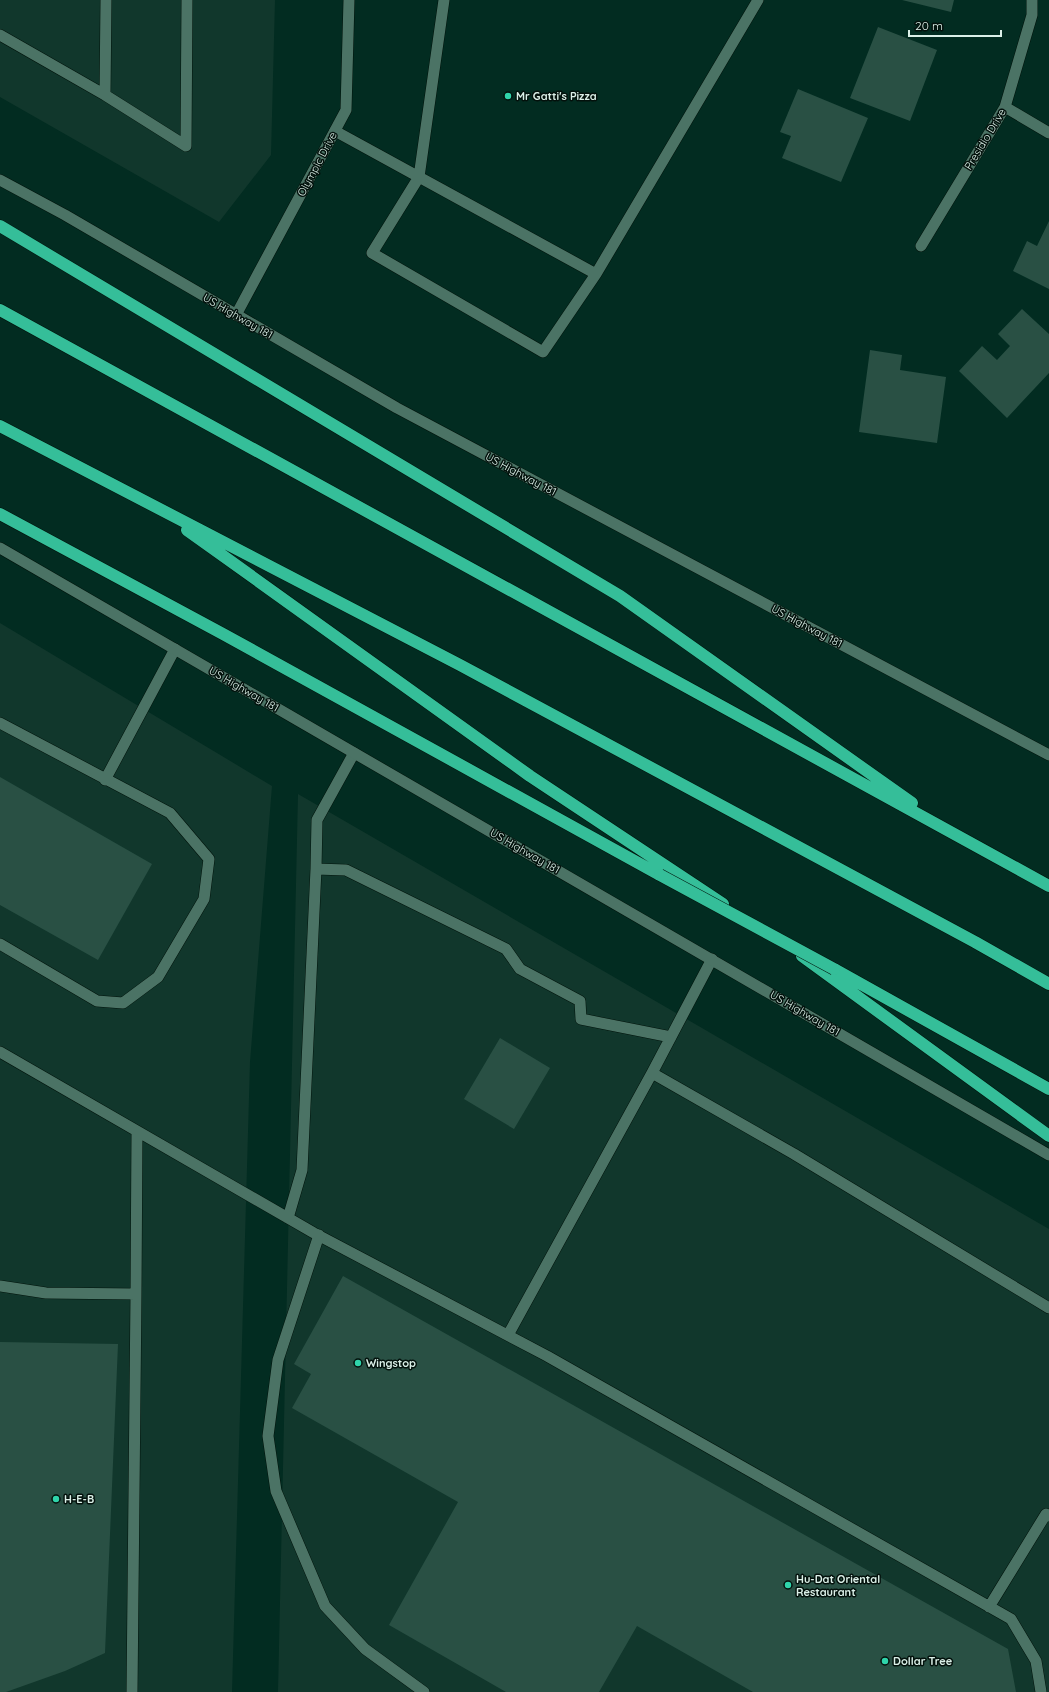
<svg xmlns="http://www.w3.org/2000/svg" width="1049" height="1692" viewBox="0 0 1049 1692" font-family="Quicksand,sans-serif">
<rect width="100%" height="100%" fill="#022c21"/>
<path fill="#11372c" d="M 0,0 L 275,0 L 271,155 L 219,222 L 0,97 Z
M 0,623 L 272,786 L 250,1062 L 232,1692 L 0,1692 Z
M 298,794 L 1049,1229 L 1049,1692 L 278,1692 Z"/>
<path fill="#295044" d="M 902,0 L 954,0 L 951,12 Z
M 878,27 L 937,50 L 910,121 L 850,98 Z
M 798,89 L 868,118 L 841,182 L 782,158 L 791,136 L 780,132 Z
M 1049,221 L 1049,289 L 1013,271 L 1027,241 L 1037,246 Z
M 1022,309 L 1049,334 L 1049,373 L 1007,418 L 959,371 L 982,346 L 997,360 L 1010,346 L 998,334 Z
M 870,350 L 902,355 L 900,370 L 946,377 L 937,443 L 859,432 Z
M 0,777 L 152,864 L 98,960 L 0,905 Z
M 500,1038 L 550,1068 L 514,1129 L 464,1099 Z
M 343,1276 L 1008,1649 L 1016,1692 L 753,1692 L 637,1626 L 599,1692 L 506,1692 L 389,1625 L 458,1502 L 292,1408 L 311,1374 L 294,1364 Z
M 0,1342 L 118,1344 L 105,1653 L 65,1671 L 6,1692 L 0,1692 Z"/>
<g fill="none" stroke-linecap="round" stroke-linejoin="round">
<defs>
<path id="service" d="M 444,0 L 419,177 L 372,253 L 543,352 L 596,274
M 0,35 L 105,95 L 186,146 L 187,0
M 105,95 L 106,0
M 335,131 L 596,274 L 758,0
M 0,723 L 170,813 L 209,859 L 204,899 L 158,977 L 123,1003 L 97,1001 L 0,944
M 354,753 L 317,820 L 316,869 L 346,870 L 506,949 L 520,969 L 580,1001 L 581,1019 L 671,1037
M 105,780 L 175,649
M 0,1052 L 314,1233 L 547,1356 L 1011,1619 L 1036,1661 L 1041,1692
M 652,1073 L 794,1154 L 1049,1308
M 288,1218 L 302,1170 L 316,869
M 319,1235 L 278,1360 L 268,1436 L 276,1491 L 325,1606 L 365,1649 L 424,1692
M 0,1286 L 46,1293 L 136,1294 L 137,1131
M 508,1335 L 652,1073 L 712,959
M 989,1607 L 1046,1514 L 1049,1516
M 132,1692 L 136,1294"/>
<path id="minor" d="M 1005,107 L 1049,133
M 921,246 L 1005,107 L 1032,15 L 1032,0
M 236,315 L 346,110 L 349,0"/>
<path id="secondary" d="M 0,180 L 65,215 L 397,408 L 1049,755
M 0,548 L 1049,1155"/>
<path id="motorway" d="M 0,226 L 620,596 L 912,803
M 0,310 L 1049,886
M 0,426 L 460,665 L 975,942 L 1049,984
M 0,514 L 223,634 L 660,875
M 187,530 L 530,776 L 723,904
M 802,956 L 1049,1136
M 834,969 L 1049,1089"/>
</defs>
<use href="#service" stroke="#00130b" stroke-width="12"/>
<use href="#minor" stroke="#00130b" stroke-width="12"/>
<use href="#secondary" stroke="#00130b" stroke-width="12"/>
<use href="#motorway" stroke="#00130b" stroke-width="13"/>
<use href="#service" stroke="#4b7365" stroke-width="11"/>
<use href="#minor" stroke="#4b7365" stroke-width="11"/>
<use href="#secondary" stroke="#4b7365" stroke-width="11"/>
<use href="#motorway" stroke="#35be99" stroke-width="12"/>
<defs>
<path id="motorway-bridge" d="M 660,875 L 834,969"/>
</defs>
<use href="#motorway-bridge" stroke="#00130b" stroke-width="13" stroke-linecap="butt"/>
<use href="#motorway-bridge" stroke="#35be99" stroke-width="12"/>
</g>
<g fill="#2fd4aa" stroke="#03110c" stroke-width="1.5">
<circle cx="508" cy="96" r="4"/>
<circle cx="358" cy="1363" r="4"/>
<circle cx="56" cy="1499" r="4"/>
<circle cx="788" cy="1585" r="4"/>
<circle cx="885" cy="1661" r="4"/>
</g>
<g text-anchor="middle" stroke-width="3" stroke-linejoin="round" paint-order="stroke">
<g font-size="11" font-weight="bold" fill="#dbf0e8" stroke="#03110c" text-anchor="start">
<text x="516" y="100">Mr Gatti's Pizza</text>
<text x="366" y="1367">Wingstop</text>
<text x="64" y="1503">H-E-B</text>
<text x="796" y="1583">Hu-Dat Oriental<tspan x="796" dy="13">Restaurant</tspan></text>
<text x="893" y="1665">Dollar Tree</text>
</g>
<g font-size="11" fill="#dbf0e8" stroke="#03110c">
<text transform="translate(985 139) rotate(-59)" y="4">Presidio Drive</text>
<text transform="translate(317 164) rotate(-62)" y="4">Olympic Drive</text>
<text transform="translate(238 316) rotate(30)" y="4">US Highway 181</text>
<text transform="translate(521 474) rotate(28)" y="4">US Highway 181</text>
<text transform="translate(807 626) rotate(28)" y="4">US Highway 181</text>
<text transform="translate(244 689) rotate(30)" y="4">US Highway 181</text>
<text transform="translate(525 851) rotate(30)" y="4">US Highway 181</text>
<text transform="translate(805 1013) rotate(30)" y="4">US Highway 181</text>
</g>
</g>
<path d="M909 30v6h92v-6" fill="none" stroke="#dbf0e8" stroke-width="2"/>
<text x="915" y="30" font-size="12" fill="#dbf0e8" stroke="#03110c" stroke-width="3" paint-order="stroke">20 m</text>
</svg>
